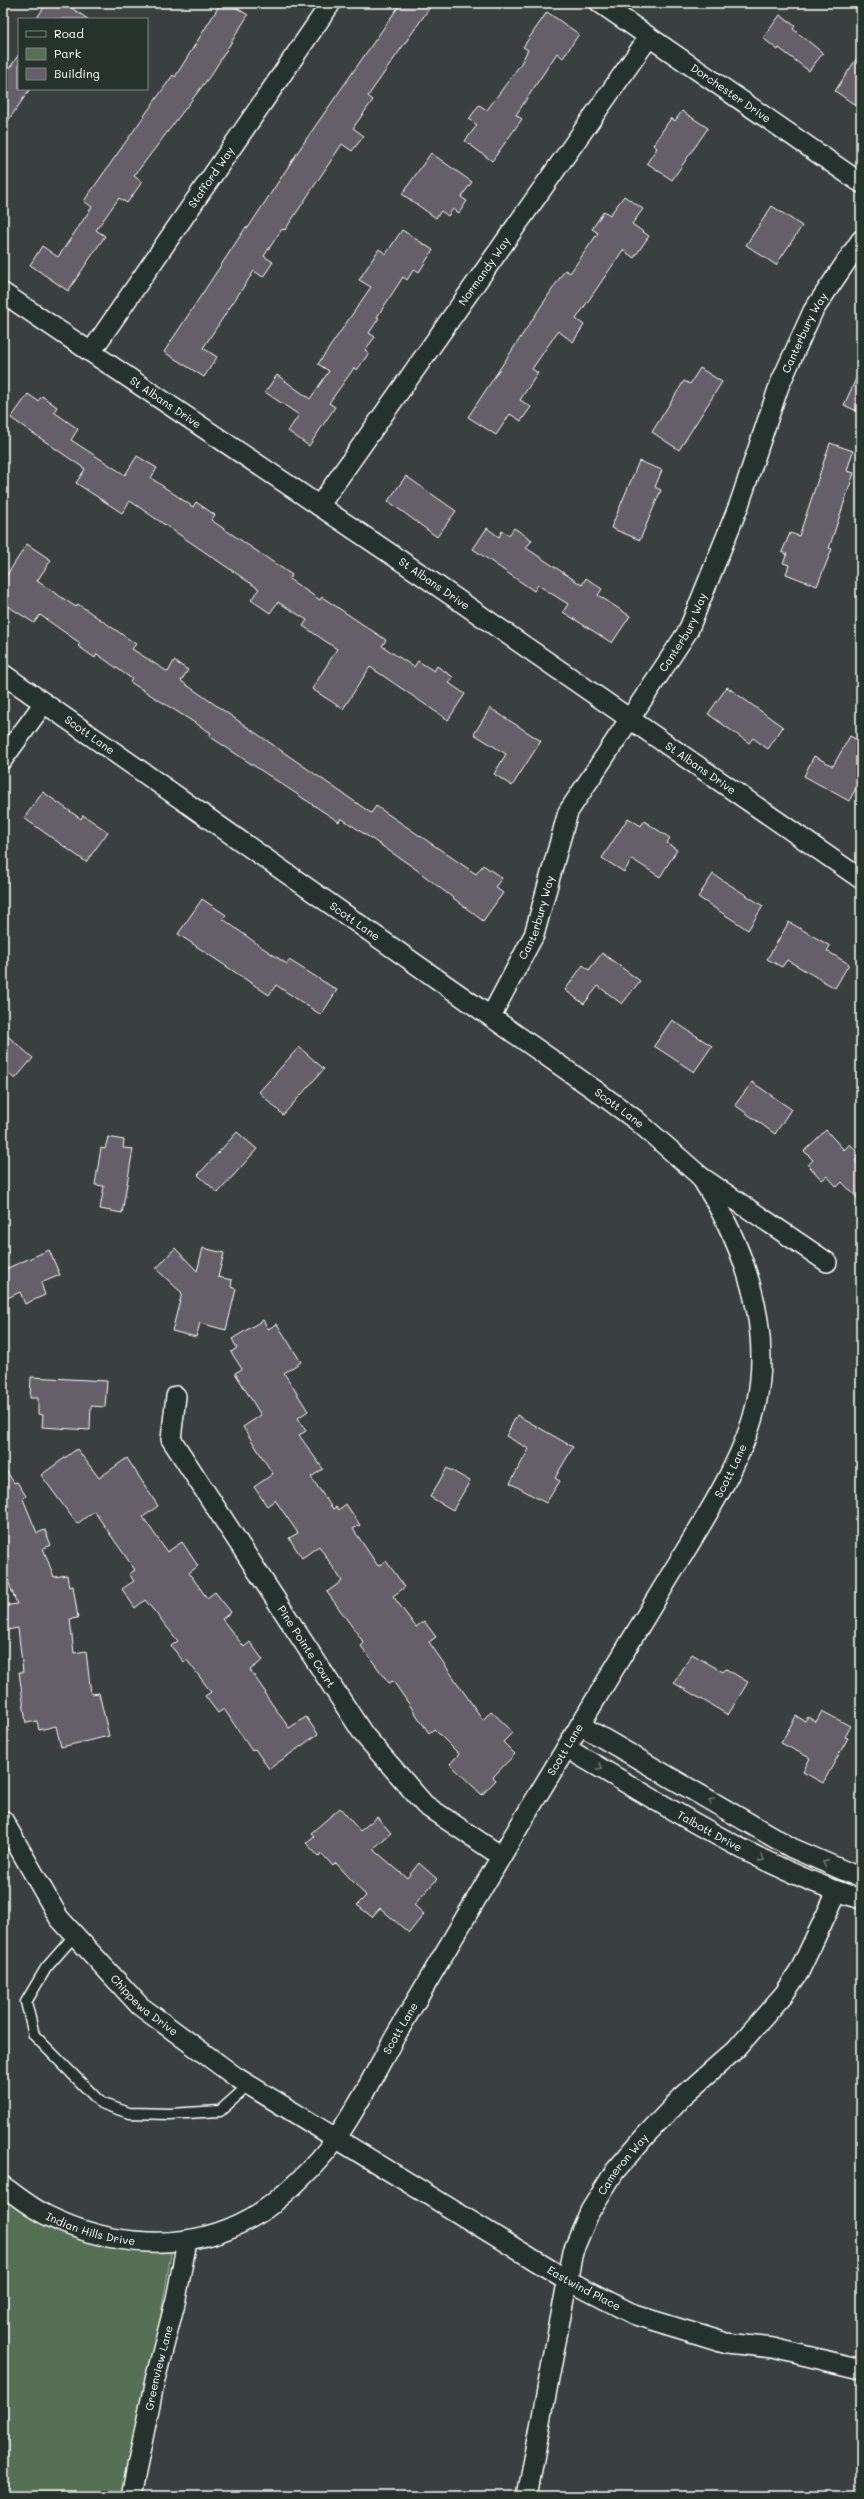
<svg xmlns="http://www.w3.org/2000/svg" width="864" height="2499" viewBox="0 0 864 2499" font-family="Mali,sans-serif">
<rect width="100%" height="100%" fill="#39403f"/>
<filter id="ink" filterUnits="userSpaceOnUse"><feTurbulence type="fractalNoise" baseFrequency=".025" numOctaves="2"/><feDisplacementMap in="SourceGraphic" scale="8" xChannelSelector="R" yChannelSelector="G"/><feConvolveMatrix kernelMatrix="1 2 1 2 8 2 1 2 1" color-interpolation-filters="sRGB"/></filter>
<g filter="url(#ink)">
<path fill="#577055" stroke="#abb8aa" d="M 3,2179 L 23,2200 L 127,2240 L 173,2242 L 131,2496 L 3,2496 Z"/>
<path fill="#655f69" stroke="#fff" d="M 47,3 L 64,3 L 88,19 L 36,19 Z
M 221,3 L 229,3 L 248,15 L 213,72 L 134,176 L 142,182 L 127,203 L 119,198 L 96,230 L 105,236 L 68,291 L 30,265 L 42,246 L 58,257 L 92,207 L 84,201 L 173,75 L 175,77 Z
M 401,3 L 433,3 L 368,96 L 373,100 L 353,128 L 364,136 L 352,151 L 342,144 L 285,230 L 282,229 L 264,256 L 273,262 L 263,277 L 254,271 L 203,348 L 217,357 L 204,377 L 164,352 L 246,227 L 248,228 L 307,138 Z
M 547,12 L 579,34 L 563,58 L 557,53 L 516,115 L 522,119 L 492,161 L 465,141 L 477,125 L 469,119 L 479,105 L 487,110 L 520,65 L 528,50 L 523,47 Z
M 780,15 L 795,26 L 793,29 L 823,53 L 809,71 L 779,48 L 778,50 L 763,38 Z
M 861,52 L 861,109 L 835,91 Z
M 19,54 L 19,89 L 30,89 L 3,128 L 3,78 Z
M 682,111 L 708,128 L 672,180 L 647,163 L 657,148 L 653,145 L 671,118 L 675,121 Z
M 431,153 L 472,182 L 461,197 L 467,201 L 459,213 L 453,209 L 448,216 L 441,211 L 436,218 L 402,194 Z
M 624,196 L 643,209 L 632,224 L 649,236 L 634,258 L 623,250 L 576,319 L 584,325 L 573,342 L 558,331 L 532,369 L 538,373 L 520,400 L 531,407 L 521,421 L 510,414 L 496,435 L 468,417 L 565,270 L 570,273 L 598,233 L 592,229 L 604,211 L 610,215 Z
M 772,206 L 802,226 L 776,265 L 746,245 Z
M 402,230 L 433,250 L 419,272 L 414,269 L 407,280 L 403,277 L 377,317 L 379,318 L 369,333 L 375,337 L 365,350 L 369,353 L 357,370 L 354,368 L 329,403 L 335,407 L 309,446 L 288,431 L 299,415 L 265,392 L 277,375 L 310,399 L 329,371 L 318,364 L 371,287 L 359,280 L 379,249 L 386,254 Z
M 700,368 L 722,382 L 679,450 L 652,432 L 684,381 L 690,384 Z
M 861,368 L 861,413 L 844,405 Z
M 28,394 L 38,401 L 42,396 L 57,407 L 54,412 L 78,429 L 71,440 L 125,475 L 137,456 L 157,468 L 151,478 L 193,507 L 196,502 L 215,515 L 211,520 L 292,575 L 289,579 L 320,600 L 322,597 L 386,640 L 382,646 L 414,667 L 418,661 L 434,671 L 437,666 L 453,677 L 449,683 L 465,694 L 448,720 L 370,667 L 343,709 L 312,689 L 337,649 L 303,626 L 307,620 L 278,602 L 270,613 L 251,600 L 259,589 L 130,501 L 122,513 L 76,483 L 85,469 L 11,418 Z
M 830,443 L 853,451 L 847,471 L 854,473 L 829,548 L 832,549 L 817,586 L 786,574 L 789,565 L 783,563 L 787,554 L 782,552 L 790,533 L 799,536 Z
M 639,461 L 662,470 L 655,487 L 661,490 L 640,540 L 611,528 Z
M 406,476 L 456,511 L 437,537 L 388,501 Z
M 487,528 L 499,537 L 502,531 L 509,535 L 514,528 L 532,540 L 526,548 L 582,585 L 586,578 L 602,589 L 598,595 L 630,616 L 612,643 L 563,612 L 568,604 L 538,585 L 534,591 L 473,549 Z
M 27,544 L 51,560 L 37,581 L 76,607 L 78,604 L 136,644 L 132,649 L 168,672 L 174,661 L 188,670 L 181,681 L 371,813 L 376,806 L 476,874 L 483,865 L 502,878 L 495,887 L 503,893 L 483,921 L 413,867 L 341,818 L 339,822 L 209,736 L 211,733 L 130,682 L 132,679 L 97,654 L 95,658 L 78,646 L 80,643 L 40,615 L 34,623 L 3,603 L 3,581 Z
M 727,687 L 783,727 L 768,749 L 753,738 L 749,743 L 708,714 Z
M 490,708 L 541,741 L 512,786 L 494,774 L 506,754 L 474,734 Z
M 850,736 L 861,742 L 861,779 L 849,801 L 804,776 L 814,756 L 833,766 Z
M 43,792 L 81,819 L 83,815 L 108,832 L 86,862 L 24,818 Z
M 628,818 L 641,826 L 644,821 L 670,838 L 667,843 L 677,850 L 660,877 L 632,859 L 624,872 L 602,858 Z
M 713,874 L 763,906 L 748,930 L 698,897 Z
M 202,899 L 226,915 L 223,919 L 260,946 L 287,964 L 289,960 L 337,990 L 321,1015 L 276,985 L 269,995 L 178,934 Z
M 789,922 L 830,946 L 827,951 L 849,964 L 835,988 L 787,960 L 782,967 L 767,959 Z
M 602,953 L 640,981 L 622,1004 L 598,986 L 584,1004 L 565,990 L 583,965 L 589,970 Z
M 672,1020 L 712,1046 L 694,1072 L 654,1046 Z
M 3,1032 L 33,1058 L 15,1079 L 3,1069 Z
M 299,1047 L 324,1069 L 283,1115 L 259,1092 Z
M 752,1082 L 791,1109 L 775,1134 L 735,1105 Z
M 826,1130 L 844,1150 L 850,1144 L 861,1156 L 855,1161 L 861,1168 L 861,1202 L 842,1182 L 837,1187 L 827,1176 L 822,1180 L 808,1165 L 813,1160 L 804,1151 Z
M 237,1132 L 257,1149 L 218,1193 L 198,1175 Z
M 108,1137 L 124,1140 L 123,1148 L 133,1149 L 122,1213 L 100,1209 L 104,1186 L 95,1185 L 101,1148 L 105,1149 Z
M 175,1248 L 197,1271 L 203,1248 L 224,1253 L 218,1277 L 232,1280 L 231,1287 L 236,1289 L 226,1330 L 200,1323 L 196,1337 L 172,1331 L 182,1293 L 156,1269 Z
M 49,1250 L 60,1275 L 41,1283 L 45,1295 L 25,1304 L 20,1292 L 3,1300 L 3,1270 Z
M 263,1320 L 268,1329 L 277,1324 L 301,1362 L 284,1373 L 308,1411 L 298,1418 L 306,1431 L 299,1435 L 323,1469 L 311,1477 L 333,1509 L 336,1507 L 338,1510 L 346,1504 L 360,1525 L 353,1529 L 378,1566 L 386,1561 L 405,1587 L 393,1596 L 416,1627 L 424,1621 L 436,1637 L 429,1642 L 483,1720 L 491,1711 L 513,1732 L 503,1742 L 515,1754 L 493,1777 L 496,1780 L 482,1795 L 450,1764 L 459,1754 L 434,1729 L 429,1733 L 393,1681 L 389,1683 L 361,1646 L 364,1643 L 327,1592 L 342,1581 L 319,1546 L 302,1558 L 289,1538 L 298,1533 L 275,1500 L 267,1506 L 254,1487 L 273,1474 L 243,1427 L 261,1415 L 235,1373 L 242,1369 L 231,1352 L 237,1348 L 232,1339 Z
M 31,1377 L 107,1381 L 105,1407 L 91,1406 L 90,1430 L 42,1427 L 43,1415 L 38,1414 L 38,1398 L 30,1398 Z
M 517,1415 L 573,1447 L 555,1478 L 560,1481 L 546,1503 L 510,1483 L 529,1449 L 506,1436 Z
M 77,1449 L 99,1478 L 127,1458 L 158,1506 L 143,1517 L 167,1552 L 182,1542 L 198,1566 L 189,1573 L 207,1598 L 215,1592 L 231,1612 L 222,1619 L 244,1647 L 250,1642 L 263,1660 L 250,1670 L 266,1693 L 265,1694 L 289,1728 L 306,1717 L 318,1734 L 269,1769 L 255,1749 L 252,1751 L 224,1709 L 218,1713 L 205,1696 L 211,1692 L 187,1660 L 184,1662 L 171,1646 L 178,1641 L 155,1612 L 145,1600 L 135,1608 L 122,1589 L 134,1581 L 129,1574 L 135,1570 L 94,1511 L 77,1524 L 41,1475 Z
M 3,1465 L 14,1483 L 17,1482 L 26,1496 L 23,1499 L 37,1533 L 45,1530 L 51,1545 L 43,1548 L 54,1577 L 67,1575 L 69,1587 L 73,1586 L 78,1618 L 70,1619 L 74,1653 L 86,1651 L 91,1694 L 99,1693 L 109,1736 L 61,1747 L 56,1726 L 39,1730 L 37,1721 L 26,1723 L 19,1672 L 23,1672 L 18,1628 L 7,1630 L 3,1606 L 17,1604 L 3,1568 Z
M 447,1468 L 470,1481 L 453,1510 L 430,1497 Z
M 692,1654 L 723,1672 L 726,1669 L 748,1682 L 728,1715 L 674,1683 Z
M 822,1711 L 850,1726 L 845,1737 L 848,1738 L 823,1783 L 803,1772 L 810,1758 L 781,1743 L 796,1716 L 805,1721 L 808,1717 L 816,1722 Z
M 340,1808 L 360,1831 L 377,1817 L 391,1833 L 373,1849 L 407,1878 L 419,1863 L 437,1879 L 414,1905 L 424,1914 L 409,1933 L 380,1908 L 372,1917 L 357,1905 L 366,1896 L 336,1863 L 333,1866 L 322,1854 L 319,1857 L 306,1843 L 314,1836 L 311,1833 Z"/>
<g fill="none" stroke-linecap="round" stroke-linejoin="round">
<defs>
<path id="lane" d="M 75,1935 L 46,1968 L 26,2002 L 34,2035 L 101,2103 L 129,2113 L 170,2114 L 220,2111 L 249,2085"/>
<g id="street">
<path id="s1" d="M 600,3 L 861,183"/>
<path id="s2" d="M 3,293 L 422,575 L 861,879"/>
<path id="s3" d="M 91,352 L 331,3"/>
<path id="s4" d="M 319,506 L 649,37"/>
<path id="s5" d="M 3,674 L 595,1090 L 636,1120 L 700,1176 L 827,1262"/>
<path d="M 3,759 L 44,703"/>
<path id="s6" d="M 491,1016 L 534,935 L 568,812 L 688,631 L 739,505 L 779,386 L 813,311 L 861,240"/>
<path id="s7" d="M 176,1396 L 171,1439 L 364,1735 L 425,1805 L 501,1856"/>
<path d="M 580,1725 L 792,1848 L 861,1878"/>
<path id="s8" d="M 566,1748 C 661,1802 757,1867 861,1899"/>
<path id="s9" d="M 3,1820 L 59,1918 L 140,2006 L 236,2077 L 567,2280 L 635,2315 L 727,2343 L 773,2348 L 861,2369"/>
<path id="s10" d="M 3,2186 C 17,2196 30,2207 46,2215 C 110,2247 187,2254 251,2218 C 280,2202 318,2164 337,2137 C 359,2105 377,2069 396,2035 C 439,1963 481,1890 524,1818 C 573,1736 623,1654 673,1571 C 702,1523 747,1455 757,1400 C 772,1321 742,1242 700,1176"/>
<path id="s11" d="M 131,2496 L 155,2380 L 176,2299 L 187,2241"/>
<path id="s12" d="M 527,2496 L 573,2251 L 590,2211 L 615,2171 L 646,2135 L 682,2097 L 736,2049 L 784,1994 L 799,1972 L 837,1892"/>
</g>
</defs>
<use href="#lane" stroke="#fff" stroke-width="13"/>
<use href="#street" stroke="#fff" stroke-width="22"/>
<use href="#lane" stroke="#26332d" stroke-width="10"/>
<use href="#street" stroke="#26332d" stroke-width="19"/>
</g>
<defs><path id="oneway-chevron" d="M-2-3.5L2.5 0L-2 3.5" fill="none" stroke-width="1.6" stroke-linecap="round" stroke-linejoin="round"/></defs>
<g stroke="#727a76">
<use href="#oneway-chevron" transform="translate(600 1767) rotate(30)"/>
<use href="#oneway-chevron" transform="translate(711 1801) rotate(-150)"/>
<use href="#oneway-chevron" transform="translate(762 1859) rotate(29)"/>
<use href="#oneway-chevron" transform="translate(825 1863) rotate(-156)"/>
</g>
</g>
<g text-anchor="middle" stroke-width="3" stroke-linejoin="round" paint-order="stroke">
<g font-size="11" fill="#fff" stroke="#26332d">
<text dy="4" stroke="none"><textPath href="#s1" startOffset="159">Dorchester Drive</textPath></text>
<text dy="4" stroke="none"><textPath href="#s3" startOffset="212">Stafford Way</textPath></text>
<text dy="4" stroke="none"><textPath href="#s4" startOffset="287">Normandy Way</textPath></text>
<text dy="4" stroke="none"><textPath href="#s6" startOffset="757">Canterbury Way</textPath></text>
<text dy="4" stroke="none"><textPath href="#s2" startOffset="196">St Albans Drive</textPath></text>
<text dy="4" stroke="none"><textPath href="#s2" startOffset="520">St Albans Drive</textPath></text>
<text dy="4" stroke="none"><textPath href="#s6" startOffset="433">Canterbury Way</textPath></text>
<text dy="4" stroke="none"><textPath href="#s5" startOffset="106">Scott Lane</textPath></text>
<text dy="4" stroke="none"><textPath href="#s2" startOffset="844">St Albans Drive</textPath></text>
<text dy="4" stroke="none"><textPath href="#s6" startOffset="109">Canterbury Way</textPath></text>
<text dy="4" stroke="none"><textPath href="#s5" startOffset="430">Scott Lane</textPath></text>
<text dy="4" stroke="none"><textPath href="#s5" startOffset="754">Scott Lane</textPath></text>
<text dy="4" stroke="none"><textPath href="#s10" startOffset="1158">Scott Lane</textPath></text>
<text dy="4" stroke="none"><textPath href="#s7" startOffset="291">Pine Pointe Court</textPath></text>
<text dy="4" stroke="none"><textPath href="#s10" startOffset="834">Scott Lane</textPath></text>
<text dy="4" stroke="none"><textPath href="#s8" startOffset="166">Talbott Drive</textPath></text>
<text dy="4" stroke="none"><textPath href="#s9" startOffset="235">Chippewa Drive</textPath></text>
<text dy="4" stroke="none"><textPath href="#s10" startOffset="510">Scott Lane</textPath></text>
<text dy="4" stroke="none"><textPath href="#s12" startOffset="350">Cameron Way</textPath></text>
<text dy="4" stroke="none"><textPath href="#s10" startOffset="99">Indian Hills Drive</textPath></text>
<text dy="4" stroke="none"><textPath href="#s9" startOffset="759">Eastwind Place</textPath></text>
<text dy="4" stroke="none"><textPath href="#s11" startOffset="131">Greenview Lane</textPath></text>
</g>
</g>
<rect width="864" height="2499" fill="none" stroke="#26332d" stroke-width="16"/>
<rect x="8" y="8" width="848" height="2483" fill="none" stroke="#fff" stroke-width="1.5" filter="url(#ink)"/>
<rect x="18" y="18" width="130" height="72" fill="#26332d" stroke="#7d8581"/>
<rect x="26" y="31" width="20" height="6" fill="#26332d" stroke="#7d8581"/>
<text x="54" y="38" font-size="12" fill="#ffffff">Road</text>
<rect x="26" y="48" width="20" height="12" fill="#577055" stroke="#7d8581"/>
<text x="54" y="58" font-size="12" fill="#ffffff">Park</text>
<rect x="26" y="68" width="20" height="12" fill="#655f69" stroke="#7d8581"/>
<text x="54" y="78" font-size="12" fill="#ffffff">Building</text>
</svg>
